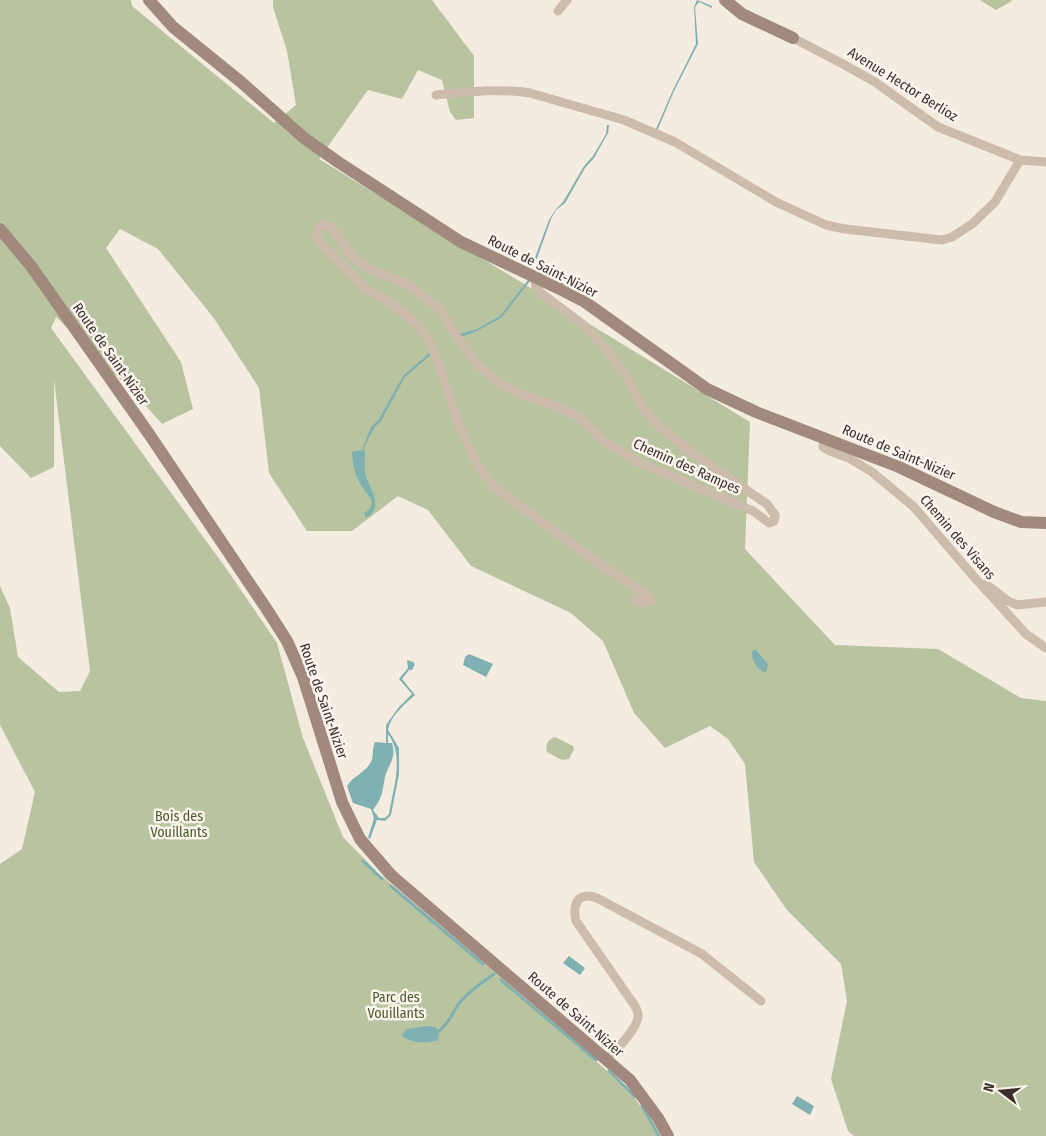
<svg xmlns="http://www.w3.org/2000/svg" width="1046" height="1136" viewBox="0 0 1046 1136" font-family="'Fira Sans Condensed',sans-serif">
<rect width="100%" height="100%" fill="#f4ebe1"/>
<path fill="#b8c4a0" d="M 0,0 L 131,0 L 132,6 L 274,123 L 296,105 L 287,51 L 273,7 L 273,0 L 432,0 L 474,56 L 474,118 L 456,120 L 450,112 L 442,80 L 418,70 L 402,99 L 368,90 L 319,159 L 750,422 L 745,549 L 835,645 L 938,649 L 1021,698 L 1046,701 L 1046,1136 L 854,1136 L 848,1131 L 831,1079 L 847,1001 L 841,964 L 787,910 L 754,862 L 745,764 L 728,739 L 710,726 L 665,748 L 634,713 L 603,641 L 571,613 L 471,566 L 428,510 L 398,496 L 352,531 L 307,531 L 269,473 L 259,388 L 213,317 L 158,249 L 120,229 L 106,248 L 181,362 L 193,409 L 162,424 L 137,396 L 56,317 L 51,328 L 228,571 L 277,643 L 303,738 L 343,837 L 378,873 L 502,978 L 607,1071 L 637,1101 L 659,1136 L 0,1136 L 0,864 L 22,849 L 35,792 L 0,725 L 0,586 L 10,608 L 18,657 L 59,692 L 80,691 L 90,671 L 54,380 L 54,467 L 31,478 L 0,446 Z
M 980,0 L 1011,0 L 1012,1 L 996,10 Z
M 555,737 L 573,746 L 574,749 L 569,759 L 562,760 L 547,752 C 545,745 548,739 555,737 Z"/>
<path fill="#7fb0b2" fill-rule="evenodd" d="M 697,0 L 712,6 L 712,8 L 699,2 L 695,7 L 698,44 L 674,91 L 657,131 L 656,129 L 673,90 L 696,44 L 694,7 Z
M 607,125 L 609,125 L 608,133 L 594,158 L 585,168 L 565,203 L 556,210 L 551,219 L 535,264 L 533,263 L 549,220 L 556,209 L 563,202 L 584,166 L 593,156 L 606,134 Z
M 528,280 L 530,281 L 501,318 L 477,331 L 461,337 L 459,334 L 477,329 L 500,316 Z
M 433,350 L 434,352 L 405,377 L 381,421 L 374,428 L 363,450 L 365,451 C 365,458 364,465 365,472 C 368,487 386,507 366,518 L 364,513 L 369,510 L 372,503 C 370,495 365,492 361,485 C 355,476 352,463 352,452 L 362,450 L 371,427 L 379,419 L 403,376 Z
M 753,650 L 756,650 L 768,664 L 766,673 C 757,670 750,659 753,650 Z
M 469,654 L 493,664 L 486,677 L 463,665 L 465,657 Z
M 407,660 L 413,662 L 415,664 L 412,670 L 409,670 L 402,679 L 415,695 C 404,705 391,715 388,730 L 399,748 L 399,774 L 391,815 L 385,821 L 377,820 L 370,839 L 368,838 L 374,818 L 371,809 L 353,803 L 347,786 C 353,776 365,773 371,762 C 374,756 372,748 375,742 L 386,743 L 386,725 L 399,707 L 412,694 L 399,679 L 408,668 ZM 388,734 C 405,757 393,788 389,814 L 385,818 L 379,818 L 373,810 C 383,797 382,792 385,777 C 388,764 397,759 392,743 L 388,743 Z
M 569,956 L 585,968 L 580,975 L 563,963 Z
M 426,1026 L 435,1027 L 439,1031 L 439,1036 L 437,1040 C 424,1045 414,1042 403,1037 L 402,1034 L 408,1029 Z
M 797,1096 L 814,1106 L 810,1115 L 792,1104 Z"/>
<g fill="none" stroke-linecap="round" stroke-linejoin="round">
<path stroke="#7fb0b2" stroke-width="3" d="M 363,861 L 382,879
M 391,886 L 483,964
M 501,980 L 596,1060
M 439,1031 C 449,1023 451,1016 458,1005 C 467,992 482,983 494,974
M 609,1071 L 635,1097
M 642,1106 L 659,1136"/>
<path stroke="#cdbbac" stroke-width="9" d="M 558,11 L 567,0
M 793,38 L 843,64 L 875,82 L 938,127 L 1020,160 L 1046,162
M 436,95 C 467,92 498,88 530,93 L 624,120 L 675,142 L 776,202 L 826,225 L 845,229 L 942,240 L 952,237 L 972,224 L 995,202 L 1020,160
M 534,277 L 536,287 L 540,292 L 585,326 L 606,349 L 627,377 L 641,406 L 660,427 L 695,455 L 767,504 L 775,515 L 774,521 L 769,523 L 753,511 L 638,462 L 604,441 L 580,417 L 558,407 L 518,393 L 498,382 L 481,368 L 466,349 L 450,327 L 440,309 L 409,285 L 367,268 L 352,256 L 331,227 L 325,224 L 319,227 L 316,237 L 321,244 L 366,289 L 387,300 L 419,326 L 429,341 L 437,359 L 458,422 L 476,463 L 494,487 L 600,564 L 649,596 L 651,601 L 645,603 L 636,600
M 825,437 L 823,447 L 830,451 L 849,458 L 872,472 L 914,507 L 975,578 L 1026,634 L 1046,648
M 986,584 L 1008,601 L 1017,605 L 1046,602
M 606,1059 C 615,1052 640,1026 638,1014 C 638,1011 636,1009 635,1006 L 576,921 C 572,904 578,891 597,898 L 702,954 L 761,1001"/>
<path stroke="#a18a7d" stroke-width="12" d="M 149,0 L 173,27 L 241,82 L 304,138 L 338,162 L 461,242 L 560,289 L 585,302 L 707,389 L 756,412 L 899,467 L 994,512 L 1021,522 L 1046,523
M 725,0 L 742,14 L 793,38
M 0,229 L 31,266 L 149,434 L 266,608 L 287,641 L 303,677 L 342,802 L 360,839 L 391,875 L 630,1080 L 658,1118 L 668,1136"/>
</g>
<g text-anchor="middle" stroke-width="5" stroke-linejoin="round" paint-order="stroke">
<g font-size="14" fill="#3b302b" stroke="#fbf5ee">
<text transform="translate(903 84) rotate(32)" y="5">Avenue Hector Berlioz</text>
<text transform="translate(543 266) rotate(27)" y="5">Route de Saint-Nizier</text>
<text transform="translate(111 354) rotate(55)" y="5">Route de Saint-Nizier</text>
<text transform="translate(899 452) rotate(23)" y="5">Route de Saint-Nizier</text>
<text transform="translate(687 466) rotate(24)" y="5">Chemin des Rampes</text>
<text transform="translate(958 537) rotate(49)" y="5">Chemin des Visans</text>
<text transform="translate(324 701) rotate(71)" y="5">Route de Saint-Nizier</text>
<text transform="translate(576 1014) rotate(41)" y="5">Route de Saint-Nizier</text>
</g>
<g font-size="14" fill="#4a5a2e" stroke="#fbf5ee">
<text x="179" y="821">Bois des<tspan x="179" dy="16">Vouillants</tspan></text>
<text x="396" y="1002">Parc des<tspan x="396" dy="16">Vouillants</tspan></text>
</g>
</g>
<g transform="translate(1001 1091) rotate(286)" stroke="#fbf5ee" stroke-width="4" paint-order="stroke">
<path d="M0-4L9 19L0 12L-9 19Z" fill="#3b302b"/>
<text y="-8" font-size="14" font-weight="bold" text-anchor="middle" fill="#3b302b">N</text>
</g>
</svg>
